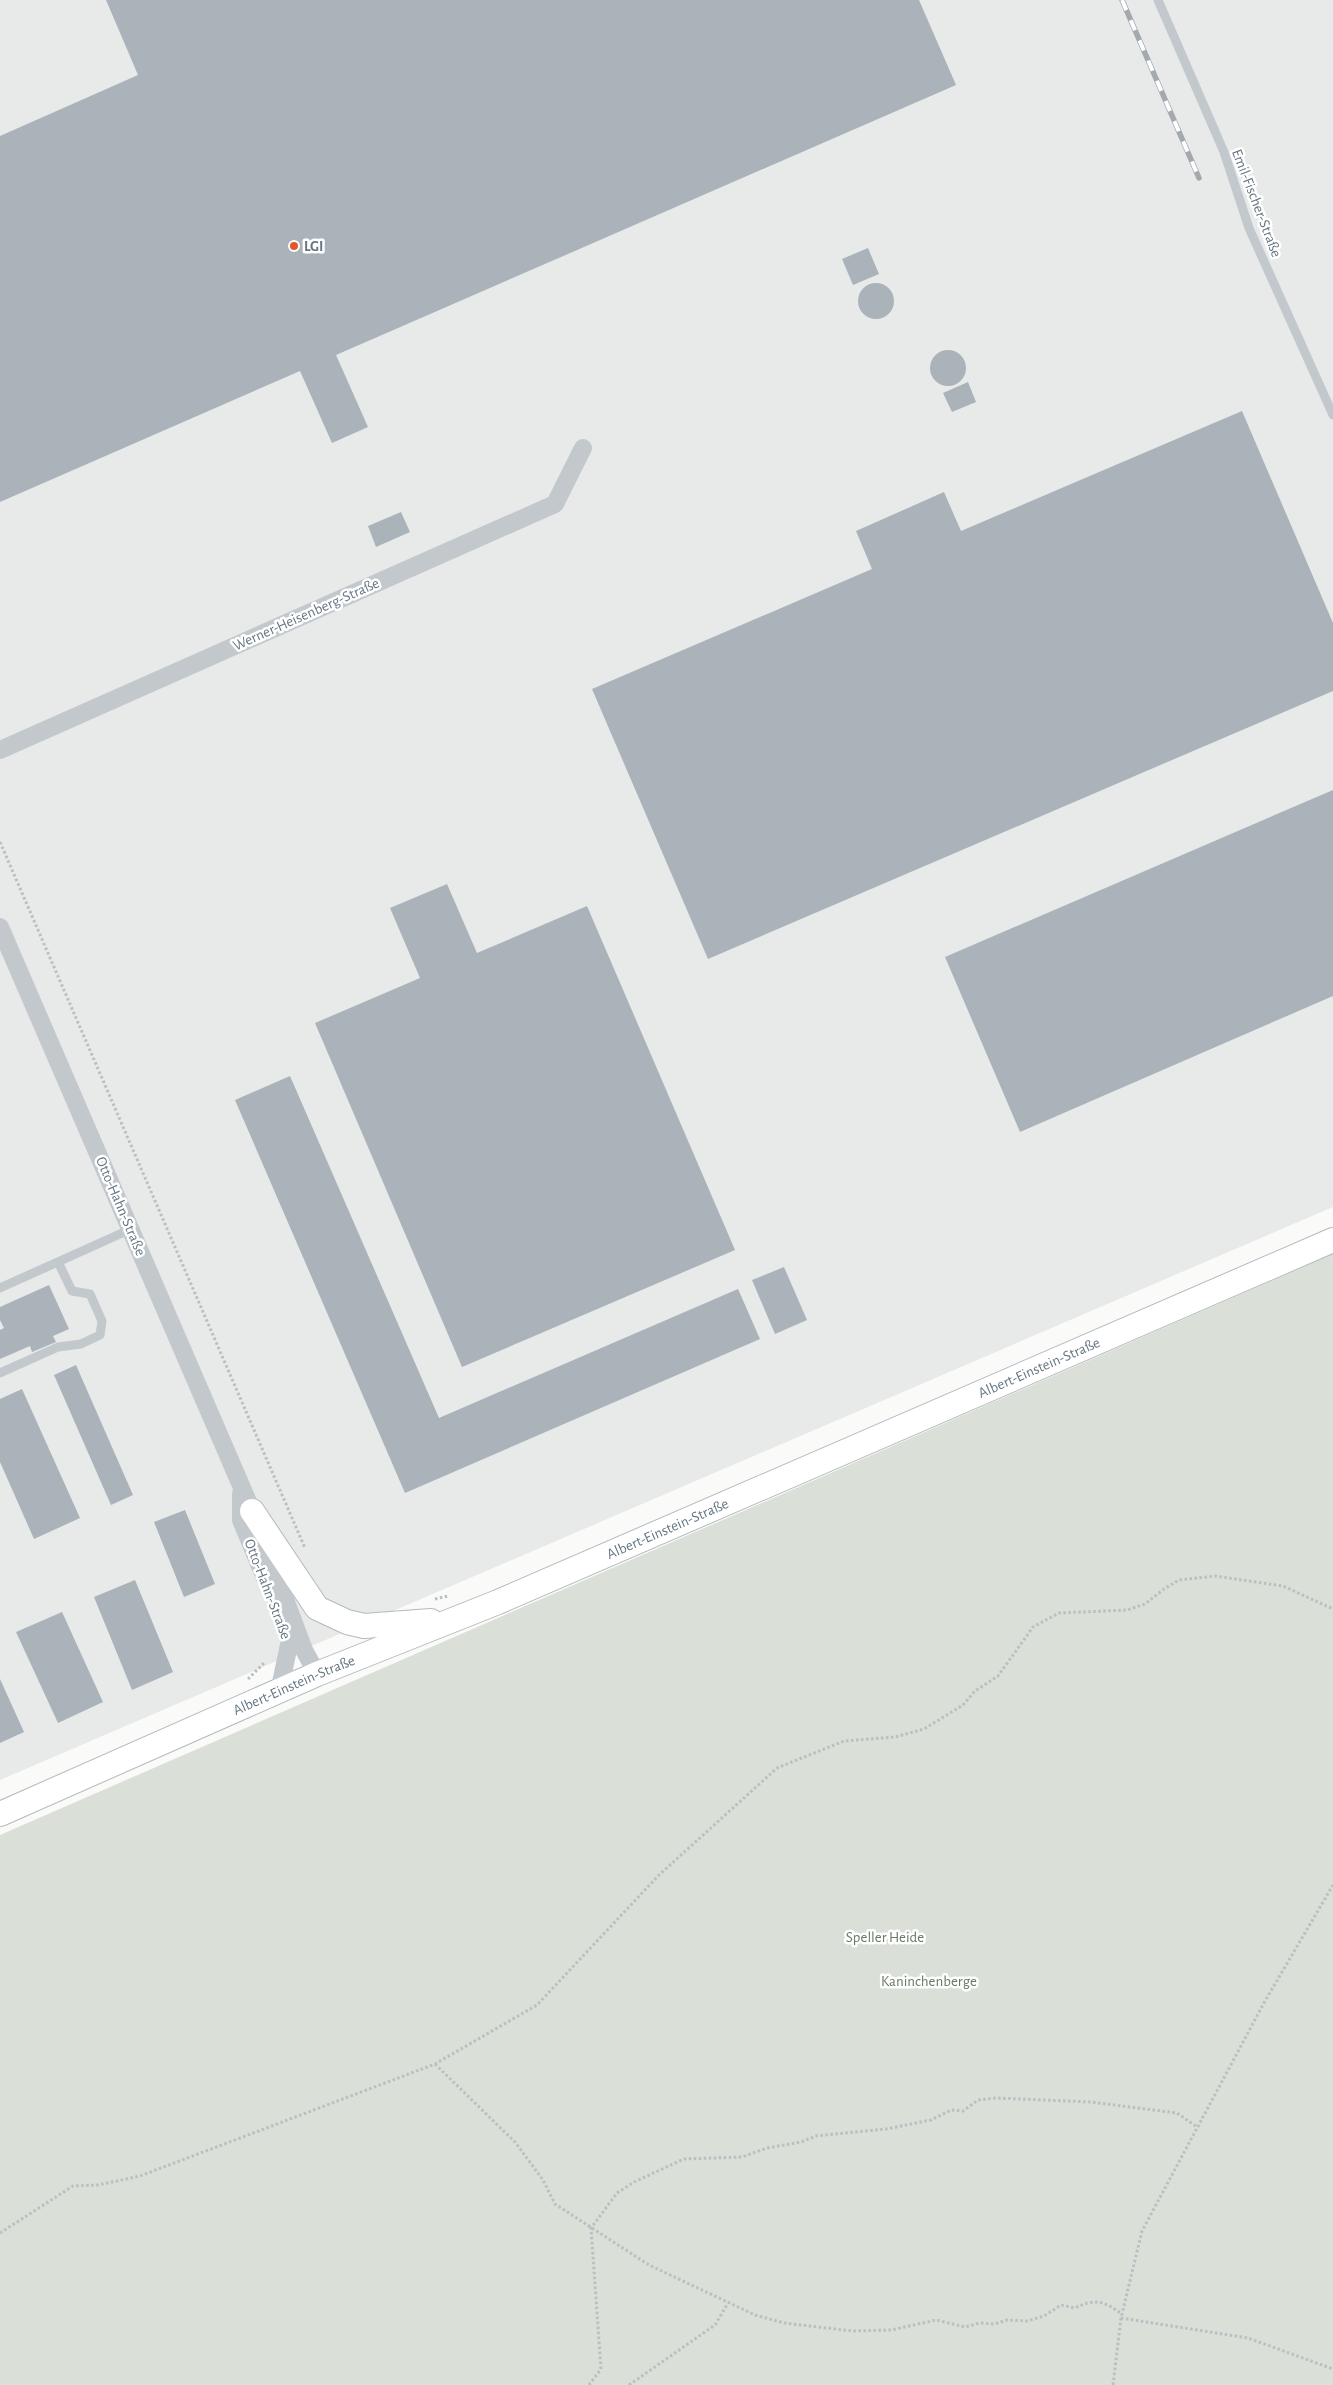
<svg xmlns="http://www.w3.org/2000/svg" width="1333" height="2385" viewBox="0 0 1333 2385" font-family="'Alegreya Sans',sans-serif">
<rect width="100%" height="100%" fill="#fafaf8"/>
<path fill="#e8e9e9" d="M 0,0 L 1333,0 L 1333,1207 L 0,1780 Z"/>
<path fill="#dadfd7" d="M 1333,1254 L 1333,2385 L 0,2385 L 0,1835 Z"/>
<path fill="#aab3b9" d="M 106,0 L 919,0 L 956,85 L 336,355 L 368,427 L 332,443 L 300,371 L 0,502 L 0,136 L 138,75 Z
M 868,248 L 879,274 L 853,285 L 842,259 Z
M858 301a18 18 0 1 1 36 0a18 18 0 1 1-36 0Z
M930 368a18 18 0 1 1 36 0a18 18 0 1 1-36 0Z
M 968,382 L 976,402 L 952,412 L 943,393 Z
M 1242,411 L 1333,623 L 1333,691 L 708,959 L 592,689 L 872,569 L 856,531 L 944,492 L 961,531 Z
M 401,512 L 410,532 L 376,547 L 368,526 Z
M 1333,790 L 1333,996 L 1020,1132 L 945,957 Z
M 447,884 L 477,953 L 587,906 L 735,1250 L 462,1367 L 315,1023 L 420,978 L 390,908 Z
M 290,1076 L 439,1418 L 738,1289 L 760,1339 L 405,1493 L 235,1100 Z
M 784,1267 L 807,1320 L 775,1334 L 752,1280 Z
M 49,1285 L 69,1329 L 53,1336 L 56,1342 L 32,1352 L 30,1346 L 0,1359 L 0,1330 L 4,1328 L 0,1320 L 0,1307 Z
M 76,1365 L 133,1495 L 111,1505 L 54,1375 Z
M 22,1389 L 80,1518 L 34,1539 L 0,1462 L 0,1399 Z
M 185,1510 L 215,1584 L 184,1597 L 154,1522 Z
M 135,1580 L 173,1672 L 132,1690 L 94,1597 Z
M 62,1612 L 103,1702 L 58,1723 L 16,1632 Z
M 0,1679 L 24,1732 L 0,1743 Z"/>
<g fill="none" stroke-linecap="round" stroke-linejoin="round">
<defs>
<g id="secondary">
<path d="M 252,1511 L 317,1608 L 347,1622 L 364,1626 L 431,1621"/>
<path id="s1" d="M 0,1814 L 317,1674 L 498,1602 L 1333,1240"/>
</g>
</defs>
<use href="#secondary" stroke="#b3babf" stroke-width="26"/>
<path stroke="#bbbfc2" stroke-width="3" stroke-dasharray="2.5 2.5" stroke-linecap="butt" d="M 0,842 L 305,1548
M 435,1599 L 448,1596
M 248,1679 L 265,1662
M 435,2064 L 515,2142 L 543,2180 L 555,2204 L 649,2265 L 755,2315 L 784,2323 L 852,2331 L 891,2330 L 936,2320 L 965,2327 L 980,2323 L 994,2324 L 1007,2320 L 1027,2321 L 1044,2316 L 1061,2305 L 1075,2308 C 1095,2298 1104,2301 1122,2314
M 0,2233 L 73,2186 L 98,2185 L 140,2176 L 435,2064 L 537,2005 L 659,1875 L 777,1768 L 844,1741 L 895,1737 L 924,1729 L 963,1705 L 975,1691 L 998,1676 L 1033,1627 L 1059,1613 L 1127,1610 L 1145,1604 L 1164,1589 L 1179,1580 L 1215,1576 L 1283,1586 L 1333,1609
M 1121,2318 L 1248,2338 L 1333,2369
M 589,2385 L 601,2369 L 591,2228 L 617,2193 L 634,2182 L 684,2159 L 742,2157 L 767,2148 L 801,2142 L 816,2136 L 886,2129 L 931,2120 L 951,2110 L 963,2111 L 978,2100 L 996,2098 L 1091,2102 L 1177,2113 L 1197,2127
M 629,2385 L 715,2325 L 728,2303
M 1113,2385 L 1121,2318 L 1142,2231 L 1265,2001 L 1333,1885"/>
<path stroke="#c3c8cc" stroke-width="9" d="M 1158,0 L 1224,152 L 1249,228 L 1333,415
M 0,1288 L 131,1229
M 0,1373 L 58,1347 L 81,1344 L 100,1335 L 102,1321 L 90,1294 L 72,1291 L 58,1262"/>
<path stroke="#c3c8cc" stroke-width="18" d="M 0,750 L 555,504 L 583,448
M 0,927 L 252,1511 L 304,1650 L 317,1674
M 241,1494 L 241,1520 L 265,1578
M 279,1692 L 290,1640 L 283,1623"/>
<use href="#secondary" stroke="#fff" stroke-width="24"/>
<defs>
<path id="rail" d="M 1122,0 L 1199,178"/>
</defs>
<use href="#rail" stroke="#a2aab0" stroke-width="5.5"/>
<use href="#rail" stroke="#fff" stroke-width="4" stroke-dasharray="11" stroke-linecap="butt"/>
</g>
<circle fill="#e4572e" stroke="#fff" stroke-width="2" cx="294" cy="246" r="5"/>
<g text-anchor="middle" stroke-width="5" stroke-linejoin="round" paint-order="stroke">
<g font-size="15" fill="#657683" stroke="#fff">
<text transform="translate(1257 203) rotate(69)" y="5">Emil-Fischer-Straße</text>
<text transform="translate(306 614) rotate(-24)" y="5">Werner-Heisenberg-Straße</text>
<text transform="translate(121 1206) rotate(67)" y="5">Otto-Hahn-Straße</text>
<text dy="5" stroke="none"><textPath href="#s1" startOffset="1131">Albert-Einstein-Straße</textPath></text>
<text dy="5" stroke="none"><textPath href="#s1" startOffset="726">Albert-Einstein-Straße</textPath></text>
<text transform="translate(268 1589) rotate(69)" y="5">Otto-Hahn-Straße</text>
<text dy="5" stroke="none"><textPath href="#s1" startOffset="321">Albert-Einstein-Straße</textPath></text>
</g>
<g font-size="15" font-weight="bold" fill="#657683" stroke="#fff" text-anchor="start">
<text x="304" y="251">LGI</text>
</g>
<g font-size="15" fill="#687a64" stroke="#fff">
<text x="885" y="1942">Speller Heide</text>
<text x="929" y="1986">Kaninchenberge</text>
</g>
</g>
</svg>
